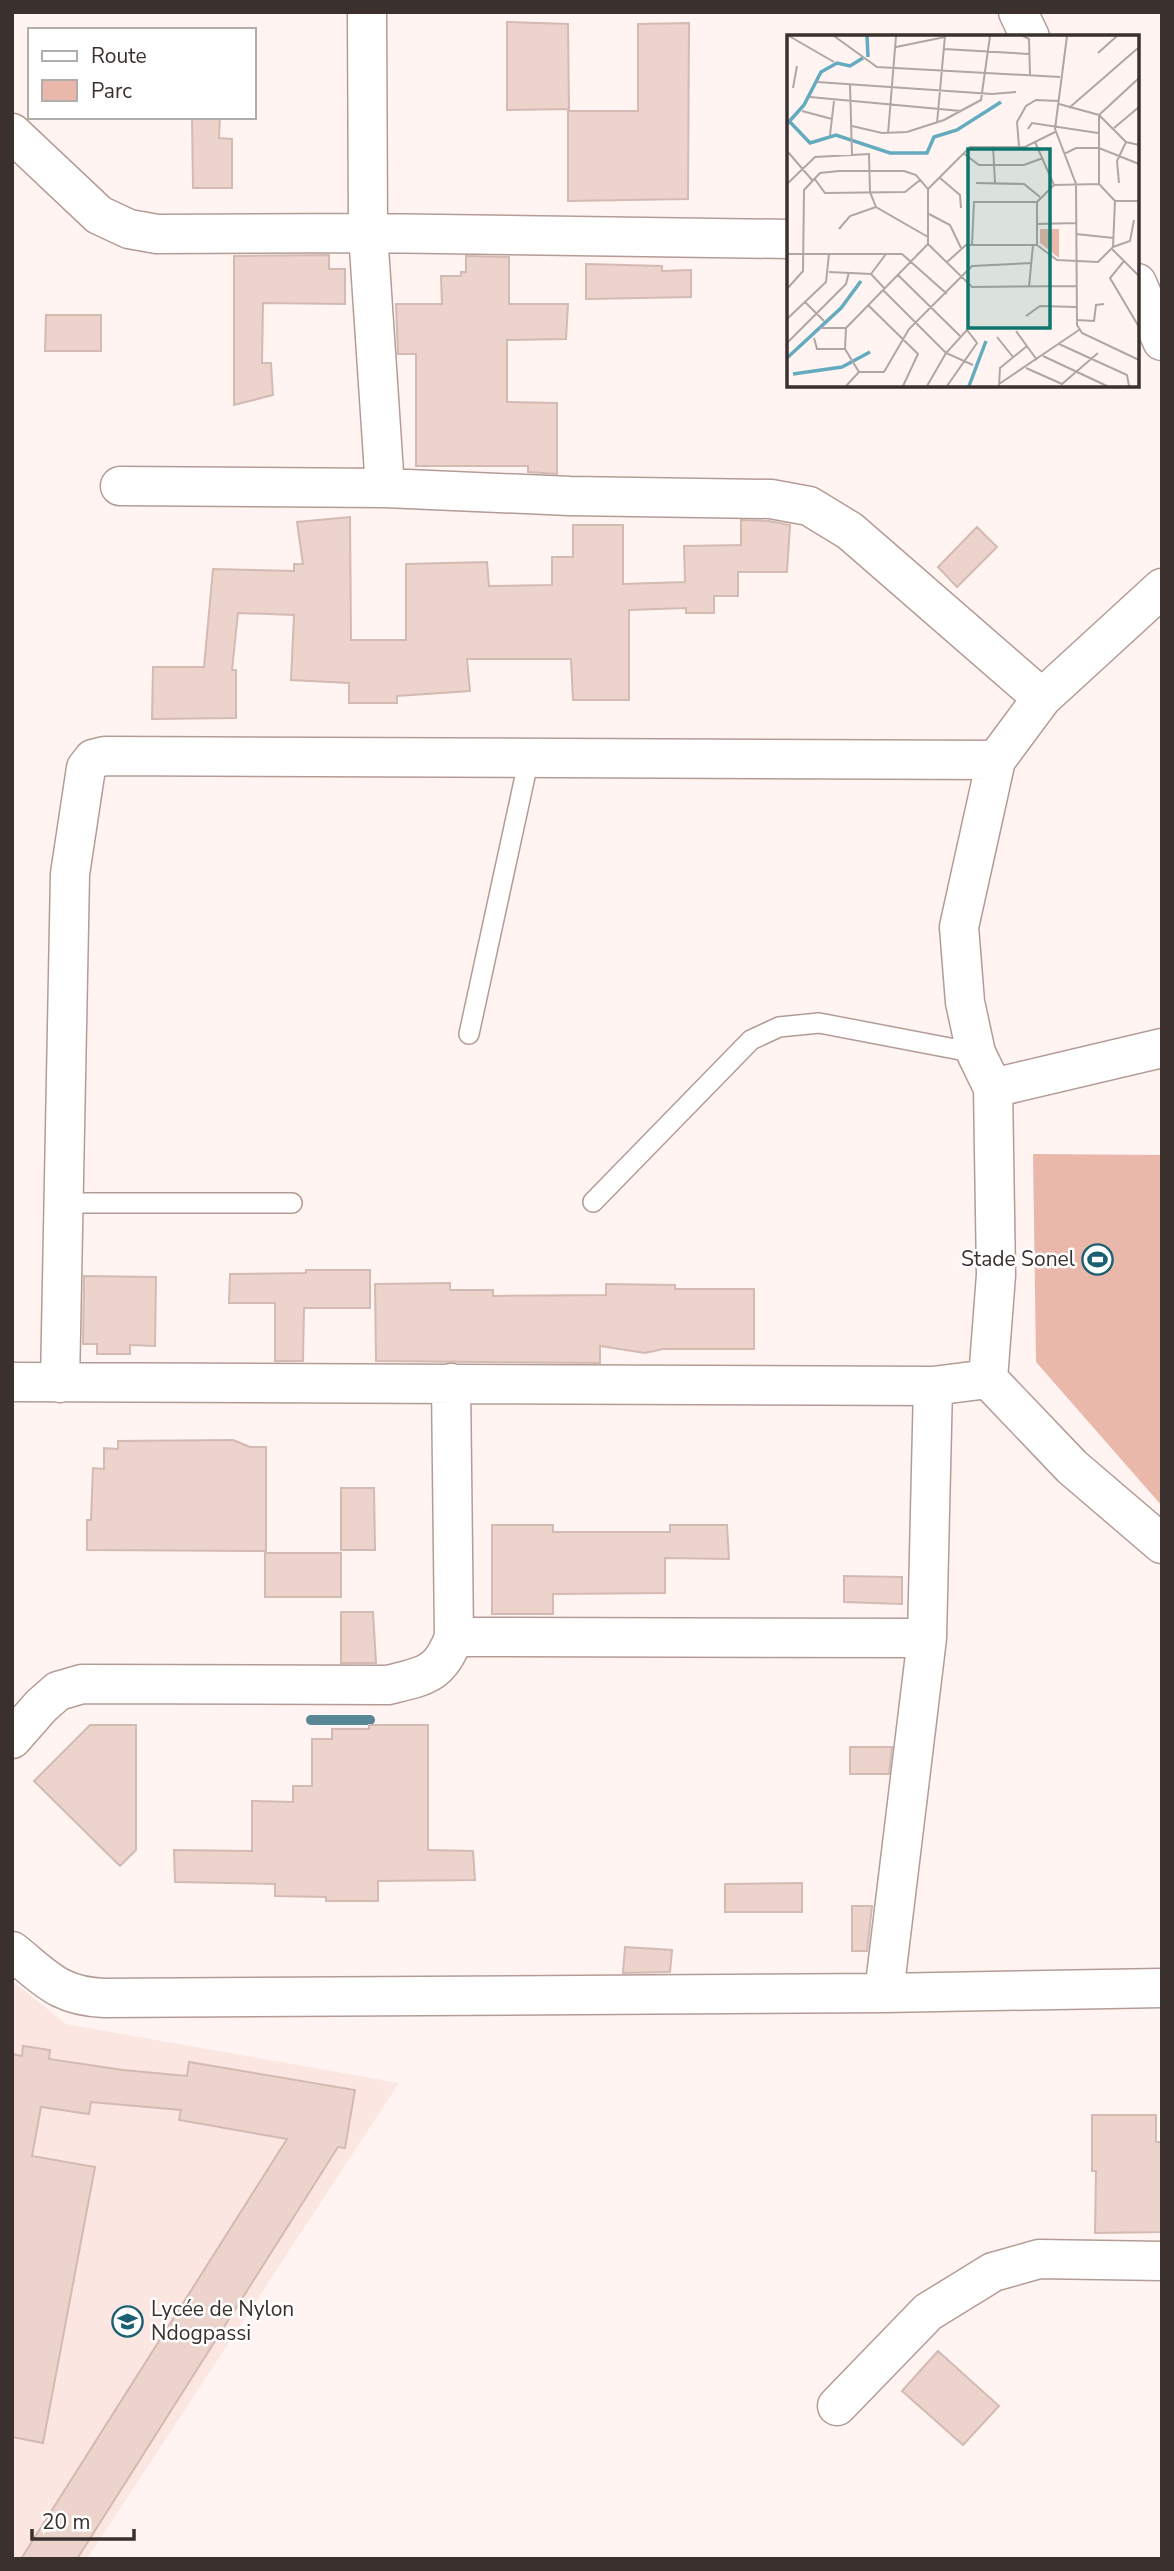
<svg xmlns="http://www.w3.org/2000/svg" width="1174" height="2571" viewBox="0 0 1174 2571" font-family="'Nunito Sans',sans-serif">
<rect width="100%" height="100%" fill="#fff4f1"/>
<path fill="#fbe6e1" d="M 12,1981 L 66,2024 L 399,2083 L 87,2559 L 12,2559 Z"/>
<path fill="#e9b8ab" d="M 1033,1154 L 1162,1155 L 1162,1506 L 1036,1362 Z"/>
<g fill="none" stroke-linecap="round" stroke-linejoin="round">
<path stroke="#578694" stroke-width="10" d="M 311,1720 L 370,1720"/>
</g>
<path fill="#ecd3cc" stroke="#d3bab3" stroke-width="2" d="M 507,22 L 568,24 L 569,109 L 507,110 Z
M 689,23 L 688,199 L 568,201 L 568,111 L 638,111 L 638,24 Z
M 192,117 L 220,117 L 219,138 L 232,139 L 232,188 L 193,188 Z
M 329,255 L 329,269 L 345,269 L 345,304 L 263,303 L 262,363 L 271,363 L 273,395 L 234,405 L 234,256 Z
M 466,256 L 509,257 L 509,304 L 568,304 L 566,339 L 507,340 L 507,402 L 557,403 L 557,474 L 528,472 L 528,466 L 416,466 L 416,354 L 398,354 L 396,304 L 442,304 L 441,276 L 461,276 L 461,272 L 466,272 Z
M 586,264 L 662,266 L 662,271 L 691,270 L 691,297 L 586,299 Z
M 46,315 L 101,315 L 101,351 L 45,351 Z
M 350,517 L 351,640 L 406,640 L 406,564 L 487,562 L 489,586 L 552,585 L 552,557 L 573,557 L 573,525 L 623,525 L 623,584 L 685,582 L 684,546 L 741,545 L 741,520 L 769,521 L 790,525 L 787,572 L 738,572 L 738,596 L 714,596 L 714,613 L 686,613 L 686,608 L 629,610 L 629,700 L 573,700 L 571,659 L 467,659 L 470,691 L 397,696 L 397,703 L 349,703 L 349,683 L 291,680 L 294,615 L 238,613 L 232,670 L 236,670 L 236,718 L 152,719 L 153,667 L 204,667 L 213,569 L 294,571 L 294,564 L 303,564 L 297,522 Z
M 977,527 L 997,547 L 957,587 L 938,567 Z
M 306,1270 L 370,1270 L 370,1308 L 304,1308 L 303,1361 L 275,1361 L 275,1303 L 229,1303 L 230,1274 L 306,1273 Z
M 84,1276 L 156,1277 L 155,1346 L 130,1345 L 130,1354 L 97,1354 L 97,1344 L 83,1344 Z
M 450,1283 L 450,1290 L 493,1290 L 493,1296 L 606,1295 L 606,1284 L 675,1285 L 675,1289 L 754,1289 L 754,1349 L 663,1349 L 645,1353 L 600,1346 L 600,1363 L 376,1361 L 375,1284 Z
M 233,1440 L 250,1447 L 266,1447 L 266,1551 L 87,1550 L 87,1520 L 91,1520 L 93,1468 L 104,1469 L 104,1448 L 118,1449 L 118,1441 Z
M 341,1488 L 374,1488 L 375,1550 L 341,1550 Z
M 492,1525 L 553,1525 L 553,1532 L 670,1532 L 670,1525 L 727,1525 L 729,1559 L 665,1558 L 665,1593 L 553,1594 L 553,1614 L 492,1614 Z
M 265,1553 L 341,1553 L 341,1597 L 265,1597 Z
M 844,1576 L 902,1577 L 902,1604 L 844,1602 Z
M 341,1612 L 373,1612 L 376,1663 L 341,1663 Z
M 90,1725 L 136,1725 L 136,1850 L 120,1866 L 34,1781 Z
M 369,1725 L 428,1725 L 428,1850 L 473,1851 L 475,1880 L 378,1881 L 378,1901 L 326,1901 L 326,1897 L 275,1896 L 275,1884 L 175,1882 L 174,1850 L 252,1851 L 252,1801 L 293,1802 L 293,1786 L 312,1786 L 312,1739 L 332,1739 L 332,1729 L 369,1729 Z
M 850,1747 L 892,1747 L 889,1774 L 850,1774 Z
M 802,1883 L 802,1912 L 725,1912 L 725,1884 Z
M 852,1906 L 872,1906 L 867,1951 L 852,1951 Z
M 625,1947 L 672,1950 L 670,1972 L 623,1973 Z
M 23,2046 L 50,2050 L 49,2059 L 123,2070 L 187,2076 L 189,2062 L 355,2090 L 345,2148 L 338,2147 L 77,2559 L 21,2559 L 287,2139 L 179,2120 L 181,2110 L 91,2102 L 89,2114 L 41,2107 L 32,2156 L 95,2167 L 43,2443 L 12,2437 L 12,2054 L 22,2056 Z
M 1092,2115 L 1156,2115 L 1156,2142 L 1162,2142 L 1162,2232 L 1095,2233 L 1096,2171 L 1092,2171 Z
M 938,2351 L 999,2406 L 963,2445 L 902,2391 Z"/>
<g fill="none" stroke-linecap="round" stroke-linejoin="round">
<defs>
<path id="lane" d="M 469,1034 L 529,758
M 593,1202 L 751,1040 L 779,1027 L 819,1023 L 976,1053
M 63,1203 L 292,1203"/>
<path id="street" d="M 367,12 L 368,233 L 385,488
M 1018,12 L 1030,37
M 12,133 L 99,215 L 129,229 L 157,234 L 368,233 L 789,239
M 1137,283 L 1162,341
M 120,486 L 385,488 L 570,496 L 771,499 L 809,506 L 850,531 L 1042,698
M 993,1088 L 976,1053 L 965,1002 L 959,927 L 996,760 L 1042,698 L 1162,588
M 988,1379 L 1072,1467 L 1162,1544
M 12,1382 L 933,1386 L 988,1379 L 996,1275 L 993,1088 L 1162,1048
M 60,1383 L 70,874 L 86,768 L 93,759 L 105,756 L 996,760
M 454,1637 L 927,1638
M 12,1739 L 41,1706 L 58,1691 L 82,1684 L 388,1685 C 425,1676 440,1675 454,1637 L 451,1383
M 12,1951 C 46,1978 58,1996 104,1998 L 884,1993 L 1162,1988
M 884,1993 L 927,1638 L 933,1386
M 837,2406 L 928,2312 L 993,2272 L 1039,2259 L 1162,2261"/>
</defs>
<use href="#lane" stroke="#b49c96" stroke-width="22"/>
<use href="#street" stroke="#b49c96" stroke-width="41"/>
<use href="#lane" stroke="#fff" stroke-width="19"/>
<use href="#street" stroke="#fff" stroke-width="38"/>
</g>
<defs>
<symbol id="stadium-ring" viewBox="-11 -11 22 22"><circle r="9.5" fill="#fff" stroke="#1b5f72" stroke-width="1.5"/><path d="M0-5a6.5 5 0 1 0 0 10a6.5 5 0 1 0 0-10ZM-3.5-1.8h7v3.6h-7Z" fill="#1b5f72"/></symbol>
<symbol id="school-ring" viewBox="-11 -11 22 22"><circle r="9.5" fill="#fff" stroke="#1b5f72" stroke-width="1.5"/><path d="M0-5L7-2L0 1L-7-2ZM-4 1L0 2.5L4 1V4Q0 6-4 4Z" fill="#1b5f72"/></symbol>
</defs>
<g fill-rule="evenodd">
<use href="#stadium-ring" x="1080" y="1242" width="35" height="35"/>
<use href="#school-ring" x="110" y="2304" width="35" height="35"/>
</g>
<g text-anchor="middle" stroke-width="5" stroke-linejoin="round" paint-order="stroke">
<g font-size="21" fill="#3a312e" stroke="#fff" text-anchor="end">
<text x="1075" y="1266">Stade Sonel</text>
<text x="151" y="2316" text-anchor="start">Lycée de Nylon<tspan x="151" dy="24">Ndogpassi</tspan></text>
</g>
</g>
<g transform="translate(787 35)">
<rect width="352" height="352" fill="#fff4f1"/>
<path d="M 253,194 L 272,194 L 272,223 L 253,208 Z" fill="#e9b8ab"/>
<path fill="none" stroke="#64abc0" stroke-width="3.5" d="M 80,1 L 81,22M 3,87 L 23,108 L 49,100 L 103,118 L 140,118 L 147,102 L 170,95 L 214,67M 0,89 L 17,70 L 34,37 L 50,28 L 63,31 L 76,23M 0,323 L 54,273 L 74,246M 6,339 L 55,332 L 83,317M 182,351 L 199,306"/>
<path fill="none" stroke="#b0a6a3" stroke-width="2" d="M 2,1 L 47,27M 47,1 L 90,32 L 273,42M 236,1 L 242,4 L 243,40M 280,1 L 268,94 L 289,149 L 290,290 L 295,298 L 352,325M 109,12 L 158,2M 157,14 L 242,19M 311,18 L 330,1M 30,47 L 205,59 L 229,57M 63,50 L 65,120M 6,53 L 10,31M 23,62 L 174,76M 272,69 L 312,80 L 339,107 L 352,110M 282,73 L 351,13M 15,76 L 45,84M 150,88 L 158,1M 65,91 L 95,98 L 120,97 L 157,85 L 194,65 L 203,1M 327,93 L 352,72M 241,94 L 245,88 L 311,98M 101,99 L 109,1M 43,100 L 47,66M 248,107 L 267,150 L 312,149 L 328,166 L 326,212 L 311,227 L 270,225 L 250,210M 206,111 L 208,148M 232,112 L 230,87 L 239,71 L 249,65 L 272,66M 1,117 L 25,145M 176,118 L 192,130 L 237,130 L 256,123M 277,119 L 289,113 L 312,113 L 352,129M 27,143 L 38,158 L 118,157 L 133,145M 153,143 L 173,160 L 174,173M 189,148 L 237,149 L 253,162M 332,148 L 330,126 L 339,107M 0,149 L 28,122 L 82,119 L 83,157 L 89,172 L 141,202M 312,149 L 312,80 L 352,43M 141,154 L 183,112 L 238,112 L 268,97M 328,166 L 352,166M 142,179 L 163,190 L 174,213M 250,189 L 250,167 L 267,150M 52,194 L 63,181 L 89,172M 289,199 L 327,203M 185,210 L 187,167 L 250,167M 326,212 L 343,206 L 347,185M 325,214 L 352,241M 0,219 L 115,219 L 160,259M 337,226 L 323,243 L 352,292M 160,227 L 179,210 L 250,210 L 250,189 L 289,188M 42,237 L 84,239 L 98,254M 84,239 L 99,219M 111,240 L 173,301M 242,252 L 246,210M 0,254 L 16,236 L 17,155 L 33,138 L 52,136 L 117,136 L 129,140 L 141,154 L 141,209 L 185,252 L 290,251M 96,255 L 159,318 L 186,330M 18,267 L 37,286M 81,270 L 131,319 L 116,351M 239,281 L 253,271 L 289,272M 0,284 L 39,247 L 42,219M 289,285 L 307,286 L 309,270 L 317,269M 33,293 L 59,293M 229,296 L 250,325M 210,302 L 226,322M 27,303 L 30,314 L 58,314M 0,308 L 59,249 L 62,237M 272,309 L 340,340 L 342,351M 256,321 L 320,351M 239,333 L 275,349 L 311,318M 72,337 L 58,314 L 59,293 L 141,209M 97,337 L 122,294 L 185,231 L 245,228M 212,349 L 292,295M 59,351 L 72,337 L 97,337M 140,351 L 159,318 L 180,295 L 190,308 L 160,351M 212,351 L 213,333 L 240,311"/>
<path fill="#0f766e" fill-opacity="0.15" stroke="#0f766e" stroke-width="3.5" d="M 181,114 L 263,114 L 263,293 L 181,293 Z"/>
<rect width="352" height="352" fill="none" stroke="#3a312e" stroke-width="3.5"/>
</g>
<rect width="1174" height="2571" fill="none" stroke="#3a312e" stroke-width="28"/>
<rect x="28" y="28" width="228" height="91" fill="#ffffff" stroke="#b0adab" stroke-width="2"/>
<rect x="42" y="51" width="35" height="10" fill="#ffffff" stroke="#b0adab" stroke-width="2"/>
<text x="91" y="63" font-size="21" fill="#3a312e">Route</text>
<rect x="42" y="80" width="35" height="21" fill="#e9b8ab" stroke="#b0adab" stroke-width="2"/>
<text x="91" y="98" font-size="21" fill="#3a312e">Parc</text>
<path d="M32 2529v10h102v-10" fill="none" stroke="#3a312e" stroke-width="3.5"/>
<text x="42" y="2529" font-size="21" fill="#3a312e" stroke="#ffffff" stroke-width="5" paint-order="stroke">20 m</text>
</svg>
